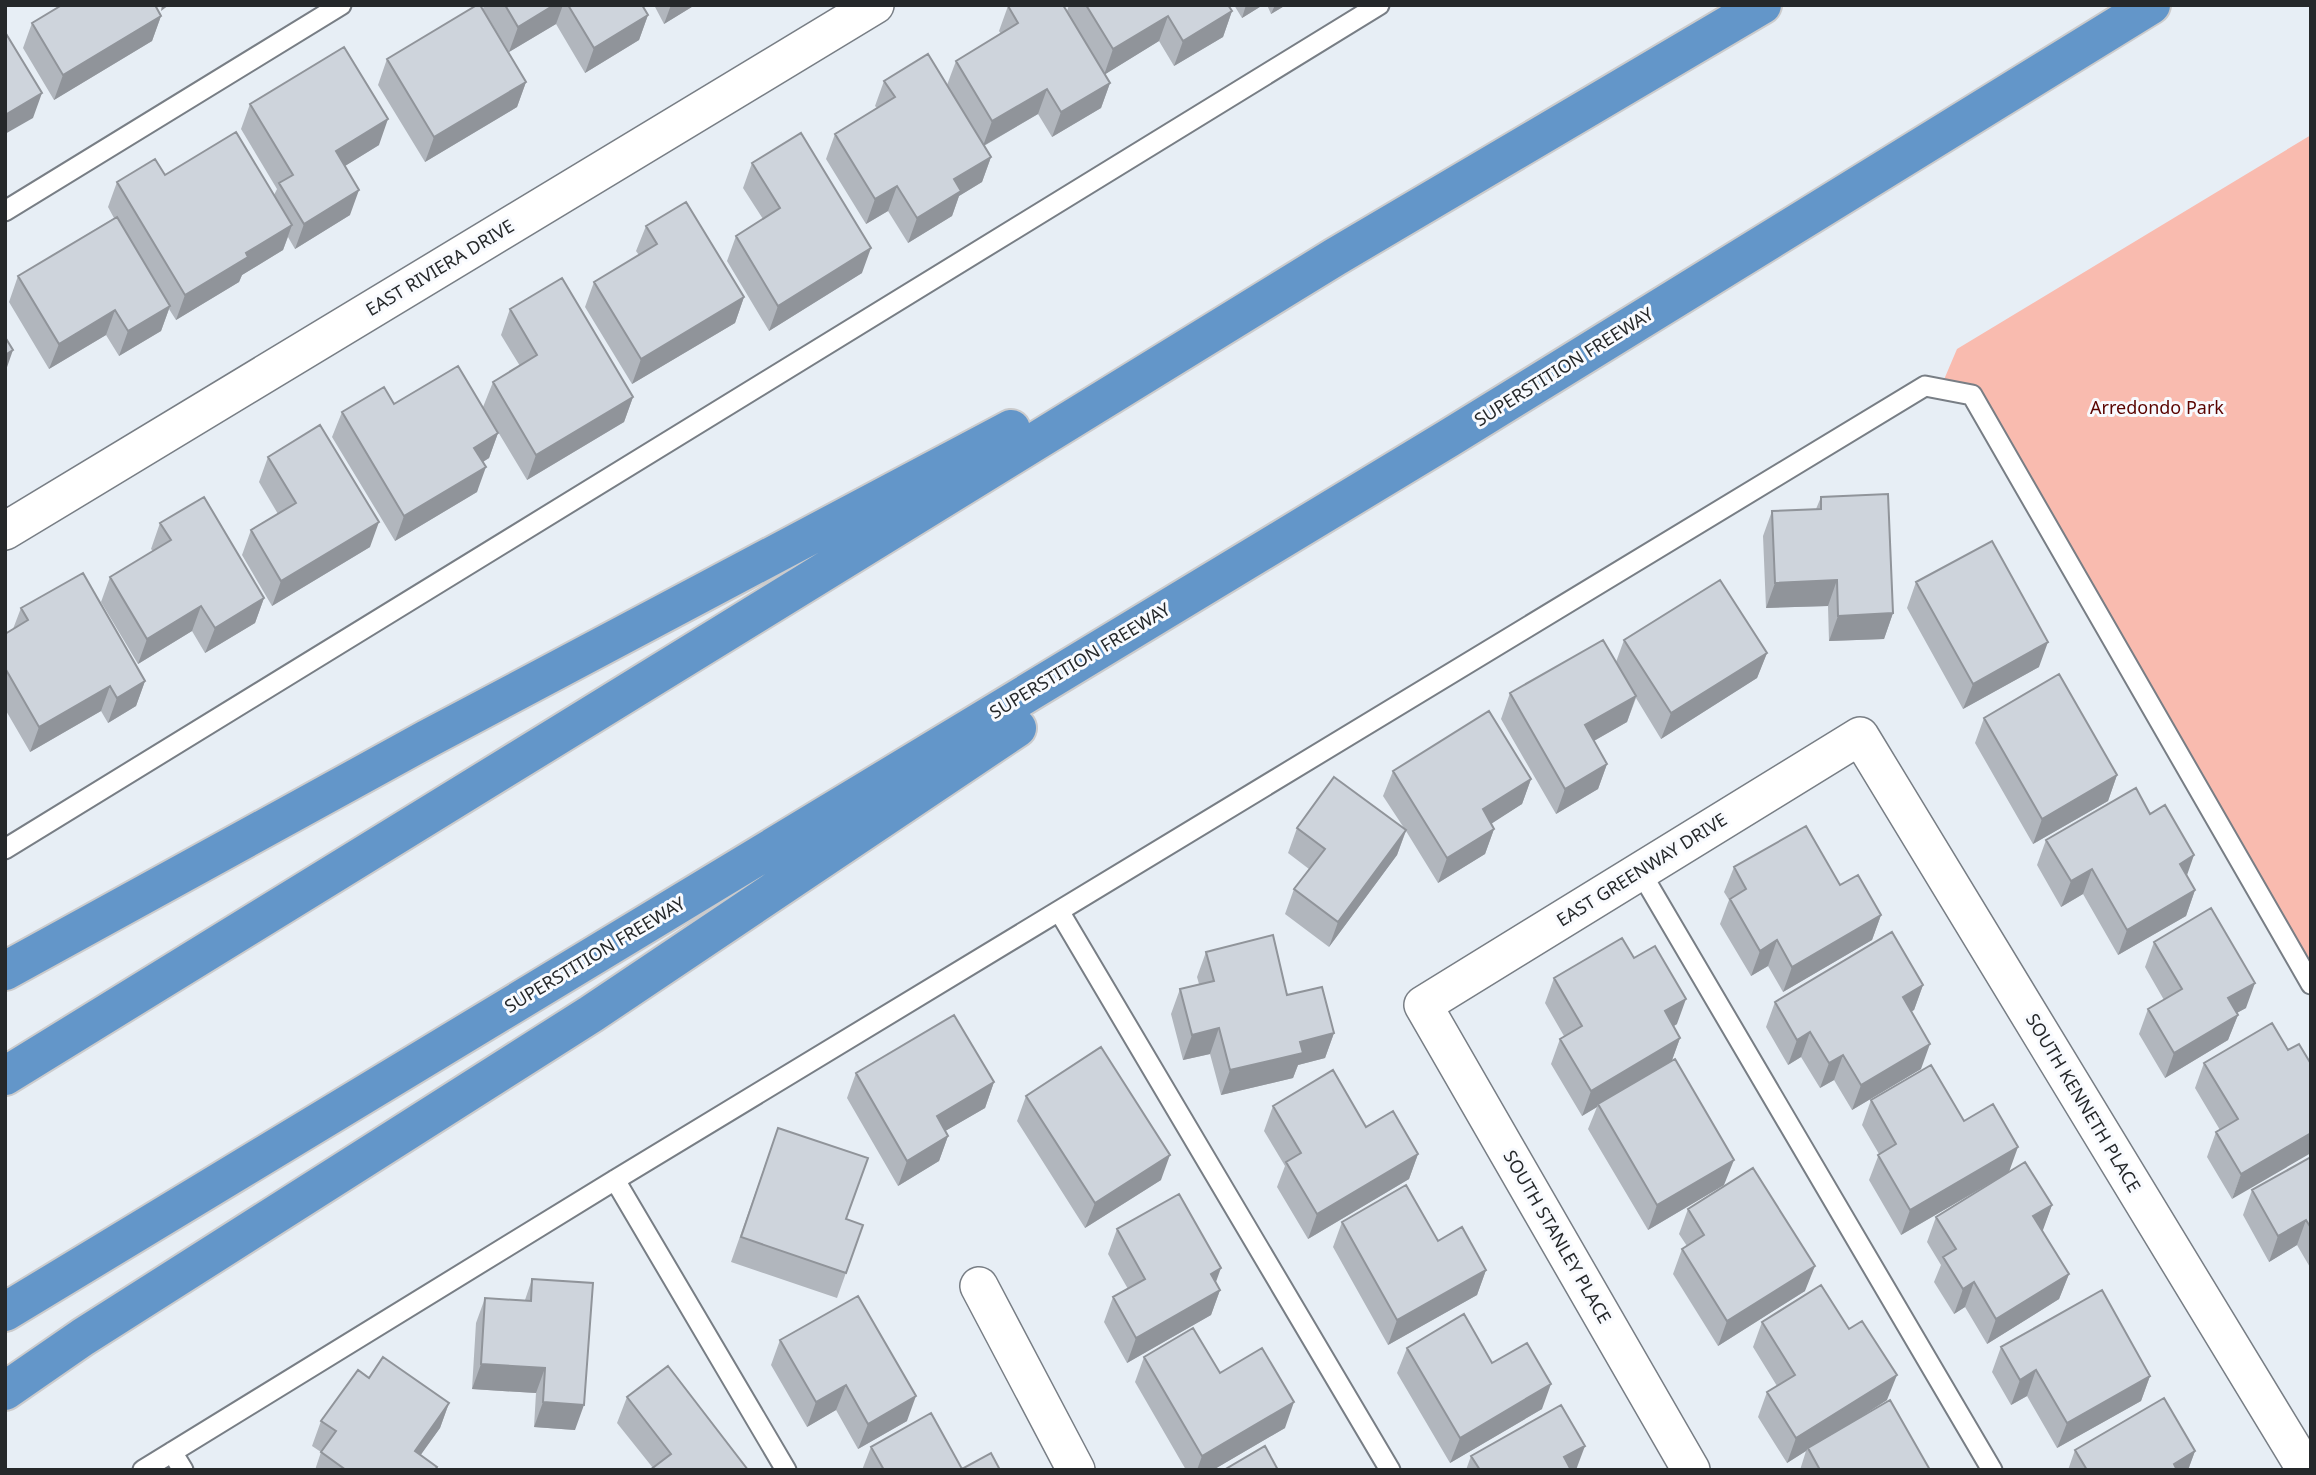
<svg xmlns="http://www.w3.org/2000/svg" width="2316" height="1475" viewBox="0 0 2316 1475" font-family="'Noto Sans',sans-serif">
<rect width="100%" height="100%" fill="#e7eef5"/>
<path fill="#f9bbaf" d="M 2311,135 L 2311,984 L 1972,395 L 1940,389 L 1957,349 Z"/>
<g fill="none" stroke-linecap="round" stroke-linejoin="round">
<defs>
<path id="service" d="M 5,211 L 341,5
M 5,849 L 1379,5
M 1640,871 L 1992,1470
M 1059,911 L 1390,1470
M 615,1180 L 786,1470
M 172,1452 L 183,1470
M 143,1470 L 615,1180 L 1925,386 L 1972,395 L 2311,984"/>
<path id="minor" d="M 5,531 L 875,5
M 979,1286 L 1076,1470
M 1691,1470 L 1423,1005 L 1860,736 L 2306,1470"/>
<path id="motorway" d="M 5,971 L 427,739 L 1011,429
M 5,1076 L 1335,257 L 1762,5
M 5,1312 L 1449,438 L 2151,5
M 5,1391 L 83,1337 L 591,1014 L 1017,728"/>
</defs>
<use href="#service" stroke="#787e85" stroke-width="23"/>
<use href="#minor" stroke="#787e85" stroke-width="40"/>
<use href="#motorway" stroke="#cbcbcc" stroke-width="42"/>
<use href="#service" stroke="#fff" stroke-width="19"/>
<use href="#minor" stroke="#fff" stroke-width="37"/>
<use href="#motorway" stroke="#6396c9" stroke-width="38"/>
</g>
<path fill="#b1b6bd" d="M 59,5 L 155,5 L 161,16 L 152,41 L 54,100 L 23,48 L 32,23 L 60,7 Z
M 484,5 L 642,5 L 648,15 L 639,40 L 585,73 L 556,24 L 509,52 L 483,9 Z
M 654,5 L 695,5 L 664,24 Z
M 1069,5 L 1228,5 L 1232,11 L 1223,37 L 1174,66 L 1159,41 L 1105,74 L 1110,83 L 1101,108 L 1052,137 L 1038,114 L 984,146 L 991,157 L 982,182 L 959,196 L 952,216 L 908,243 L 888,211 L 866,224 L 826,159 L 835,134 L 877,108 L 875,106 L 884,81 L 947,85 L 956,61 L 1001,34 L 999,31 L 1008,6 L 1067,11 Z
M 1234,5 L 1263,5 L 1242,18 Z
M 1267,5 L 1286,5 L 1271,14 Z
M 387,59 L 526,82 L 517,107 L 425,162 L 378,85 Z
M 250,104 L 379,145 L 345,166 L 350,215 L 295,249 L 288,237 L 283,250 L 242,275 L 239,282 L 176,320 L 169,309 L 161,331 L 119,356 L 106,335 L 49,369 L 9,302 L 18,276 L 114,218 L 108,207 L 117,182 L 165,175 L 274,195 L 277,189 L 241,129 Z
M 752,163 L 862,273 L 769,331 L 727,261 L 736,236 L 763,219 L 743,188 Z
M 646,226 L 744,297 L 735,323 L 632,384 L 585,307 L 594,282 L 639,255 L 636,251 Z
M 510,309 L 633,397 L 624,422 L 527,480 L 483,407 L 493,382 L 520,366 L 501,335 Z
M 394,404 L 498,433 L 489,458 L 483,462 L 477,492 L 395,541 L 332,437 L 342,412 Z
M 268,457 L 370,547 L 272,606 L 242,555 L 251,530 L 278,514 L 259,482 Z
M 1821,497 L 1893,613 L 1884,639 L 1829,641 L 1828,606 L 1766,608 L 1763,536 L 1772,511 L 1816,509 Z
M 160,523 L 264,598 L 255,623 L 205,653 L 192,631 L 138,664 L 101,602 L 110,577 L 153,551 L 151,549 Z
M 1916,582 L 2039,667 L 1963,709 L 1907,608 Z
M 21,608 L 145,681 L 136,706 L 108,723 L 101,711 L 30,752 L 5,709 L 5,634 L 13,629 Z
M 1624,640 L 1767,653 L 1757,678 L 1661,739 L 1636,698 L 1627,722 L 1594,741 L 1607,764 L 1598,789 L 1556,814 L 1501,719 L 1510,693 L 1616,662 Z
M 1984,718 L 2117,775 L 2108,801 L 2033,844 L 1975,743 Z
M 1393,771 L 1531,779 L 1522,804 L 1491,823 L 1494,829 L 1485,854 L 1438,883 L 1406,831 L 1397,855 L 1329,947 L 1285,914 L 1294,889 L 1309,869 L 1288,853 L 1297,828 L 1404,828 L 1383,796 Z
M 2046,840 L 2187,875 L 2195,890 L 2186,916 L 2118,955 L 2083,894 L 2061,907 L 2037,865 Z
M 1734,867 L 1840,885 L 1881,915 L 1872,940 L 1783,992 L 1768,966 L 1751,976 L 1720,924 L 1729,900 L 1724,892 Z
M 2154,942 L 2246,1008 L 2236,1013 L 2238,1015 L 2228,1040 L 2165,1078 L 2139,1034 L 2148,1009 L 2164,1000 L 2145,967 Z
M 1206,952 L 1287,995 L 1334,1033 L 1325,1058 L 1298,1065 L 1293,1078 L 1221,1095 L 1210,1054 L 1183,1060 L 1171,1014 L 1180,989 L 1199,984 L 1197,977 Z
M 1634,958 L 1677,1024 L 1674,1026 L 1680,1038 L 1672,1060 L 1724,1185 L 1648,1230 L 1588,1129 L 1597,1107 L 1582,1116 L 1551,1064 L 1560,1039 L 1564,1036 L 1545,1003 L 1554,978 Z
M 1923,985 L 1914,1010 L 1911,1011 L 1921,1069 L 1852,1110 L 1834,1080 L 1820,1088 L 1801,1057 L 1788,1065 L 1766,1027 L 1775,1002 Z
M 2288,1050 L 2232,1199 L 2207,1157 L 2216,1132 L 2220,1130 L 2195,1088 L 2204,1063 Z
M 856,1073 L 994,1082 L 985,1108 L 945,1131 L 948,1136 L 939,1161 L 898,1186 L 847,1098 Z
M 1026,1096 L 1161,1180 L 1085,1228 L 1017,1121 Z
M 1871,1100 L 1964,1121 L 2009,1172 L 2052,1205 L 2042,1231 L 2069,1274 L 2059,1299 L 1987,1344 L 1965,1307 L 1954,1314 L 1934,1282 L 1941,1265 L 1927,1242 L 1936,1217 L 1999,1178 L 1901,1235 L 1869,1180 L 1879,1154 L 1862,1125 Z
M 1273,1106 L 1366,1127 L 1418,1154 L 1409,1179 L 1308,1239 L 1277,1187 L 1285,1166 L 1264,1131 Z
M 778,1128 L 846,1219 L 863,1225 L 837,1298 L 731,1262 Z
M 2311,1157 L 2311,1269 L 2297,1245 L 2269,1262 L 2243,1215 L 2252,1190 Z
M 1688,1209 L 1805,1291 L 1718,1346 L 1673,1274 L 1682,1249 L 1687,1246 L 1679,1234 Z
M 1342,1222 L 1438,1241 L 1486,1270 L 1477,1295 L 1388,1345 L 1333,1247 Z
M 1117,1229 L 1216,1282 L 1220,1290 L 1211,1315 L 1127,1363 L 1104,1322 L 1113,1297 L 1128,1289 L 1108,1254 Z
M 532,1279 L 575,1430 L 534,1427 L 536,1393 L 472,1389 L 476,1323 L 485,1298 L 525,1300 Z
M 1762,1322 L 1887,1400 L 1862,1416 L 1930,1470 L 1800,1470 L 1806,1451 L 1787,1463 L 1758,1417 L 1767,1392 L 1777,1386 L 1753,1347 Z
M 780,1340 L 907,1421 L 858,1449 L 836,1410 L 807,1427 L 771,1365 Z
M 2001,1347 L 2150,1376 L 2141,1401 L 2057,1448 L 2027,1396 L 2011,1405 L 1992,1372 Z
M 1407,1348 L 1492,1363 L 1542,1409 L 1450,1463 L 1397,1373 Z
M 1144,1357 L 1220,1373 L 1285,1428 L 1213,1470 L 1186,1470 L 1135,1382 Z
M 369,1378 L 449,1403 L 440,1428 L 420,1455 L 437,1467 L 436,1470 L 315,1470 L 321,1452 L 312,1446 L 321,1421 Z
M 627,1397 L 748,1470 L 653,1468 L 617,1423 Z
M 871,1447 L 962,1469 L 1000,1470 L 862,1470 Z
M 2075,1450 L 2195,1451 L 2188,1470 L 2068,1470 Z
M 1471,1456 L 1576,1470 L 1466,1470 Z"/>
<path fill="#90949a" d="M 162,5 L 169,5 L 161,11 Z
M 554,5 L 563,5 L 556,24 L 509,52 L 518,27 Z
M 671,5 L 695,5 L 664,24 Z
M 1246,5 L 1263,5 L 1242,18 Z
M 1275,5 L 1286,5 L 1271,14 Z
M 1232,11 L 1223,37 L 1174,66 L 1183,41 Z
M 648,15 L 639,40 L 585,73 L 594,48 Z
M 161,16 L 152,41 L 54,100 L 63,75 Z
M 1168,16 L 1159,41 L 1104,75 L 1113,49 Z
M 526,82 L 517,107 L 425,162 L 434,137 Z
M 1110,83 L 1101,108 L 1052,137 L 1061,112 Z
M 1047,89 L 1038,114 L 983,146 L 992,121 Z
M 42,93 L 33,118 L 5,134 L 5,115 Z
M 388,119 L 379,145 L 327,177 L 336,151 Z
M 991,157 L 982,182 L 959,196 L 952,216 L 908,243 L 917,218 L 954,179 Z
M 897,186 L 888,211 L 866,224 L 875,199 Z
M 359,190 L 350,215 L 295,249 L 304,224 Z
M 292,225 L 283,250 L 242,275 L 239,282 L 176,320 L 185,295 L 246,253 Z
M 871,248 L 862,273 L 769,331 L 778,306 Z
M 744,297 L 735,323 L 632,384 L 641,359 Z
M 170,306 L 161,331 L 119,356 L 128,331 Z
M 115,310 L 106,335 L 49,369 L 59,344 Z
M 13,350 L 5,373 L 5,355 Z
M 633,397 L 624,422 L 527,480 L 536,455 Z
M 498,433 L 489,458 L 465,473 L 474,448 Z
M 486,467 L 477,492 L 395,541 L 404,516 Z
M 379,522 L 370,547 L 272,606 L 281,581 Z
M 1837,580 L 1828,606 L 1766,608 L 1775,583 Z
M 264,598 L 255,623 L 205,653 L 215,628 Z
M 201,606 L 192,631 L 138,664 L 147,639 Z
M 1893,613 L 1884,639 L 1829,641 L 1838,616 Z
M 2048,642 L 2039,667 L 1963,709 L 1973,684 Z
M 1767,653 L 1757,678 L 1661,739 L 1671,713 Z
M 145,681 L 136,706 L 108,723 L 117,698 Z
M 110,686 L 101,711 L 30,752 L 39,727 Z
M 1636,696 L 1627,722 L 1576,751 L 1585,725 Z
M 1607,764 L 1598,789 L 1556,814 L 1565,789 Z
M 2117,775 L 2108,801 L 2033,844 L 2042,819 Z
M 1531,779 L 1522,804 L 1474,835 L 1483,809 Z
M 1494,829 L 1485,854 L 1438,883 L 1447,858 Z
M 1406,830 L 1397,855 L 1329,947 L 1338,922 Z
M 2194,855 L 2185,881 L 2180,864 Z
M 2092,869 L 2083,894 L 2061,907 L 2071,881 Z
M 2195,890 L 2186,916 L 2118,955 L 2127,930 Z
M 1881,915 L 1872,940 L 1783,992 L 1792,967 Z
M 1777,940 L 1768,966 L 1751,976 L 1760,951 Z
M 2255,983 L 2246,1008 L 2219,1023 L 2228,998 Z
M 1923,985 L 1914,1010 L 1893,1022 L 1903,997 Z
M 1686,999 L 1677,1024 L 1656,1036 L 1665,1011 Z
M 2238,1015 L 2228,1040 L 2165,1078 L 2174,1053 Z
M 1219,1028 L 1210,1054 L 1183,1060 L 1192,1035 Z
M 1810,1032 L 1801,1057 L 1788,1065 L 1797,1040 Z
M 1334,1033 L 1325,1058 L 1298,1065 L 1293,1078 L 1221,1095 L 1230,1070 L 1300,1042 Z
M 1680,1038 L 1671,1063 L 1598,1104 L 1597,1107 L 1582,1116 L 1591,1091 Z
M 1930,1044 L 1921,1069 L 1852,1110 L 1861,1085 Z
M 1843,1055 L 1834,1080 L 1820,1088 L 1829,1063 Z
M 994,1082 L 985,1108 L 928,1141 L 937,1116 Z
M 2311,1133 L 2311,1153 L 2232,1199 L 2241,1174 Z
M 948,1136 L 939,1161 L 898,1186 L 907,1161 Z
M 2018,1147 L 2009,1172 L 1901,1235 L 1910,1210 Z
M 1418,1154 L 1409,1179 L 1308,1239 L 1317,1214 Z
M 1170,1155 L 1161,1180 L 1085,1228 L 1095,1203 Z
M 1734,1160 L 1724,1185 L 1648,1230 L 1657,1205 Z
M 2052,1205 L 2043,1230 L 2024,1242 L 2033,1216 Z
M 2306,1220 L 2297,1245 L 2269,1262 L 2278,1236 Z
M 1815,1266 L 1805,1291 L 1718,1346 L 1727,1321 Z
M 1221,1268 L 1212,1293 L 1211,1274 Z
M 1486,1270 L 1477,1295 L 1388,1345 L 1397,1320 Z
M 2069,1274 L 2059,1299 L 1987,1344 L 1996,1319 Z
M 1974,1282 L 1965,1307 L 1954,1314 L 1963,1289 Z
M 1220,1290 L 1211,1315 L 1127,1363 L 1136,1338 Z
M 481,1364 L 545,1368 L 536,1393 L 472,1389 Z
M 2036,1370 L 2027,1396 L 2011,1405 L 2020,1380 Z
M 1897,1375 L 1887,1400 L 1809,1450 L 1808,1448 L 1806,1451 L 1787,1463 L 1796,1438 Z
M 2150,1376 L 2141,1401 L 2057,1448 L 2067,1423 Z
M 1551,1384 L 1542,1409 L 1450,1463 L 1460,1438 Z
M 846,1385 L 836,1410 L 807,1427 L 816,1402 Z
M 916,1396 L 907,1421 L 858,1449 L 868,1424 Z
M 543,1402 L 584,1405 L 575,1430 L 534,1427 Z
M 1294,1402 L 1285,1428 L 1213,1470 L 1197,1470 L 1202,1456 Z
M 449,1403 L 440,1428 L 410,1470 L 415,1451 Z
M 1585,1446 L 1576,1470 L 1560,1470 L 1564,1457 Z
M 2195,1451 L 2188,1470 L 2171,1470 L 2174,1464 Z"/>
<path fill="#ced4dc" stroke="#90949a" stroke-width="2" d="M 62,5 L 155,5 L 161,16 L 63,75 L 32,23 Z
M 477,5 L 480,5 L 526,82 L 434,137 L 387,59 Z
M 505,5 L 554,5 L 518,27 Z
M 568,5 L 642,5 L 648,15 L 594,48 Z
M 1009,5 L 1063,5 L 1110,83 L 1061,112 L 1047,89 L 992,121 L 956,61 L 1018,23 L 1008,6 Z
M 1086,5 L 1228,5 L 1232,11 L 1183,41 L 1168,16 L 1113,49 Z
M 5,32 L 42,93 L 5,115 Z
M 344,47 L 388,119 L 336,151 L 359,190 L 304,224 L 279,183 L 293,175 L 250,104 Z
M 928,54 L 991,157 L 954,179 L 961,191 L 917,218 L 897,186 L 875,199 L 835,134 L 895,97 L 884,81 Z
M 236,132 L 292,225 L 246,253 L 248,257 L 185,295 L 117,182 L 155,159 L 165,175 Z
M 801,133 L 871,248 L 778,306 L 736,236 L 780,208 L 752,163 Z
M 686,202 L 744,297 L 641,359 L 594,282 L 657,244 L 646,226 Z
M 117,217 L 170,306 L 128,331 L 115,310 L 59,344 L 18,276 Z
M 562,278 L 633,397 L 536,455 L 493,382 L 537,355 L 510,309 Z
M 5,337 L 13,350 L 5,355 Z
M 458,366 L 498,433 L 474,448 L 486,467 L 404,516 L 342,412 L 384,387 L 394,404 Z
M 320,425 L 379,522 L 281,581 L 251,530 L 296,503 L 268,457 Z
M 1888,494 L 1893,613 L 1838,616 L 1837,580 L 1775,583 L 1772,511 L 1821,509 L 1821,497 Z
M 204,497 L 264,598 L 215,628 L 201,606 L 147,639 L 110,577 L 171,540 L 160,523 Z
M 1992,541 L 2048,642 L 1973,684 L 1916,582 Z
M 83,573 L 145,681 L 117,698 L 110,686 L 39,727 L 5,668 L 5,634 L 28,620 L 21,608 Z
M 1720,580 L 1767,653 L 1671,713 L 1624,640 Z
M 1603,640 L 1636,696 L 1585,725 L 1607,764 L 1565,789 L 1510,693 Z
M 2059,674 L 2117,775 L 2042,819 L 1984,718 Z
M 1489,711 L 1531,779 L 1483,809 L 1494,829 L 1447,858 L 1393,771 Z
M 1334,777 L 1406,830 L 1338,922 L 1294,889 L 1325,849 L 1297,828 Z
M 2136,788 L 2150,814 L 2165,805 L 2194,855 L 2180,864 L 2195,890 L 2127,930 L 2092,869 L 2071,881 L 2046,840 Z
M 1806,826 L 1840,885 L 1858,875 L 1881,915 L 1792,967 L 1777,940 L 1760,951 L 1730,899 L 1746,889 L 1734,867 Z
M 2211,908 L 2255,983 L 2228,998 L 2238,1015 L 2174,1053 L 2148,1009 L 2182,989 L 2154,942 Z
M 1892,932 L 1923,985 L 1903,997 L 1930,1044 L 1861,1085 L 1843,1055 L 1829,1063 L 1810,1032 L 1797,1040 L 1775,1002 Z
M 1273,935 L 1287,995 L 1322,987 L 1334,1033 L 1300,1042 L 1303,1053 L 1230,1070 L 1219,1028 L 1192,1035 L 1180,989 L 1214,981 L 1206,952 Z
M 1622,938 L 1634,958 L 1655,946 L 1686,999 L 1665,1011 L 1680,1038 L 1591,1091 L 1560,1039 L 1582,1026 L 1554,978 Z
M 954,1015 L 994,1082 L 937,1116 L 948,1136 L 907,1161 L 856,1073 Z
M 2272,1023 L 2288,1050 L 2299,1044 L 2311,1064 L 2311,1133 L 2241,1174 L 2216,1132 L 2238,1119 L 2204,1063 Z
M 1101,1047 L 1170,1155 L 1095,1203 L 1026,1096 Z
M 1675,1059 L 1734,1160 L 1657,1205 L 1598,1104 Z
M 1931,1065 L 1964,1121 L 1993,1104 L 2018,1147 L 1910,1210 L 1878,1155 L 1896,1144 L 1871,1100 Z
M 1333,1070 L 1366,1127 L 1393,1111 L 1418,1154 L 1317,1214 L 1286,1162 L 1301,1153 L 1273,1106 Z
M 778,1128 L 868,1158 L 846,1219 L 863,1225 L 846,1273 L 741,1237 Z
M 2311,1157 L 2311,1228 L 2306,1220 L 2278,1236 L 2252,1190 Z
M 2025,1162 L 2052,1205 L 2033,1216 L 2069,1274 L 1996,1319 L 1974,1282 L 1963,1289 L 1943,1257 L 1956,1249 L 1936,1217 Z
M 1753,1168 L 1815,1266 L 1727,1321 L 1682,1249 L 1704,1235 L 1688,1209 Z
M 1406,1185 L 1438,1241 L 1462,1227 L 1486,1270 L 1397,1320 L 1342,1222 Z
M 1179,1194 L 1221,1268 L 1211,1274 L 1220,1290 L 1136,1338 L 1113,1297 L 1145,1279 L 1117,1229 Z
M 532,1279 L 593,1283 L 584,1405 L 543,1402 L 545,1368 L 481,1364 L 485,1298 L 531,1301 Z
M 1821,1285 L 1849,1329 L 1862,1321 L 1897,1375 L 1796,1438 L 1767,1392 L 1795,1375 L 1762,1322 Z
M 2102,1290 L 2150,1376 L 2067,1423 L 2036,1370 L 2020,1380 L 2001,1347 Z
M 858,1296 L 916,1396 L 868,1424 L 846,1385 L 816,1402 L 780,1340 Z
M 1464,1314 L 1492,1363 L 1527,1343 L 1551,1384 L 1460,1438 L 1407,1348 Z
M 1193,1328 L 1220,1373 L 1262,1348 L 1294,1402 L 1202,1456 L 1144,1357 Z
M 383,1357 L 449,1403 L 415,1451 L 437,1467 L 435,1470 L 346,1470 L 321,1452 L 336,1431 L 321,1421 L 358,1370 L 369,1378 Z
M 668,1366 L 748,1470 L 650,1470 L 671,1454 L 627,1397 Z
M 2164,1398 L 2195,1451 L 2174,1464 L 2177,1470 L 2087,1470 L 2075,1450 Z
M 1890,1400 L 1930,1470 L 1820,1470 L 1808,1448 Z
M 1561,1405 L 1585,1446 L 1564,1457 L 1571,1470 L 1480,1470 L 1471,1456 Z
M 931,1413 L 962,1469 L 991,1453 L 1000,1470 L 884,1470 L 871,1447 Z
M 1265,1446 L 1278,1470 L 1224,1470 Z"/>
<g text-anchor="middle" stroke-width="6" stroke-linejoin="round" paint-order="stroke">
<g font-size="18" fill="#25282a" stroke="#f8fafe">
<text transform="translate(440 268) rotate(-31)" y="6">EAST RIVIERA DRIVE</text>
<text transform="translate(1564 367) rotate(-32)" y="6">SUPERSTITION FREEWAY</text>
<text transform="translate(1080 661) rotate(-31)" y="6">SUPERSTITION FREEWAY</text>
<text transform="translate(1642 870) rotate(-32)" y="6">EAST GREENWAY DRIVE</text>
<text transform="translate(595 955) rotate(-31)" y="6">SUPERSTITION FREEWAY</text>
<text transform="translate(2083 1103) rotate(59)" y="6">SOUTH KENNETH PLACE</text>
<text transform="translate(1557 1237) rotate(60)" y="6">SOUTH STANLEY PLACE</text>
</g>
<g font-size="18" fill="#5a0400" stroke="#f8fafe">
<text x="2157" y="414">Arredondo Park</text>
</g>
</g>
<rect width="2316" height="1475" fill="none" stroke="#25282a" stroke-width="14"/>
</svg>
